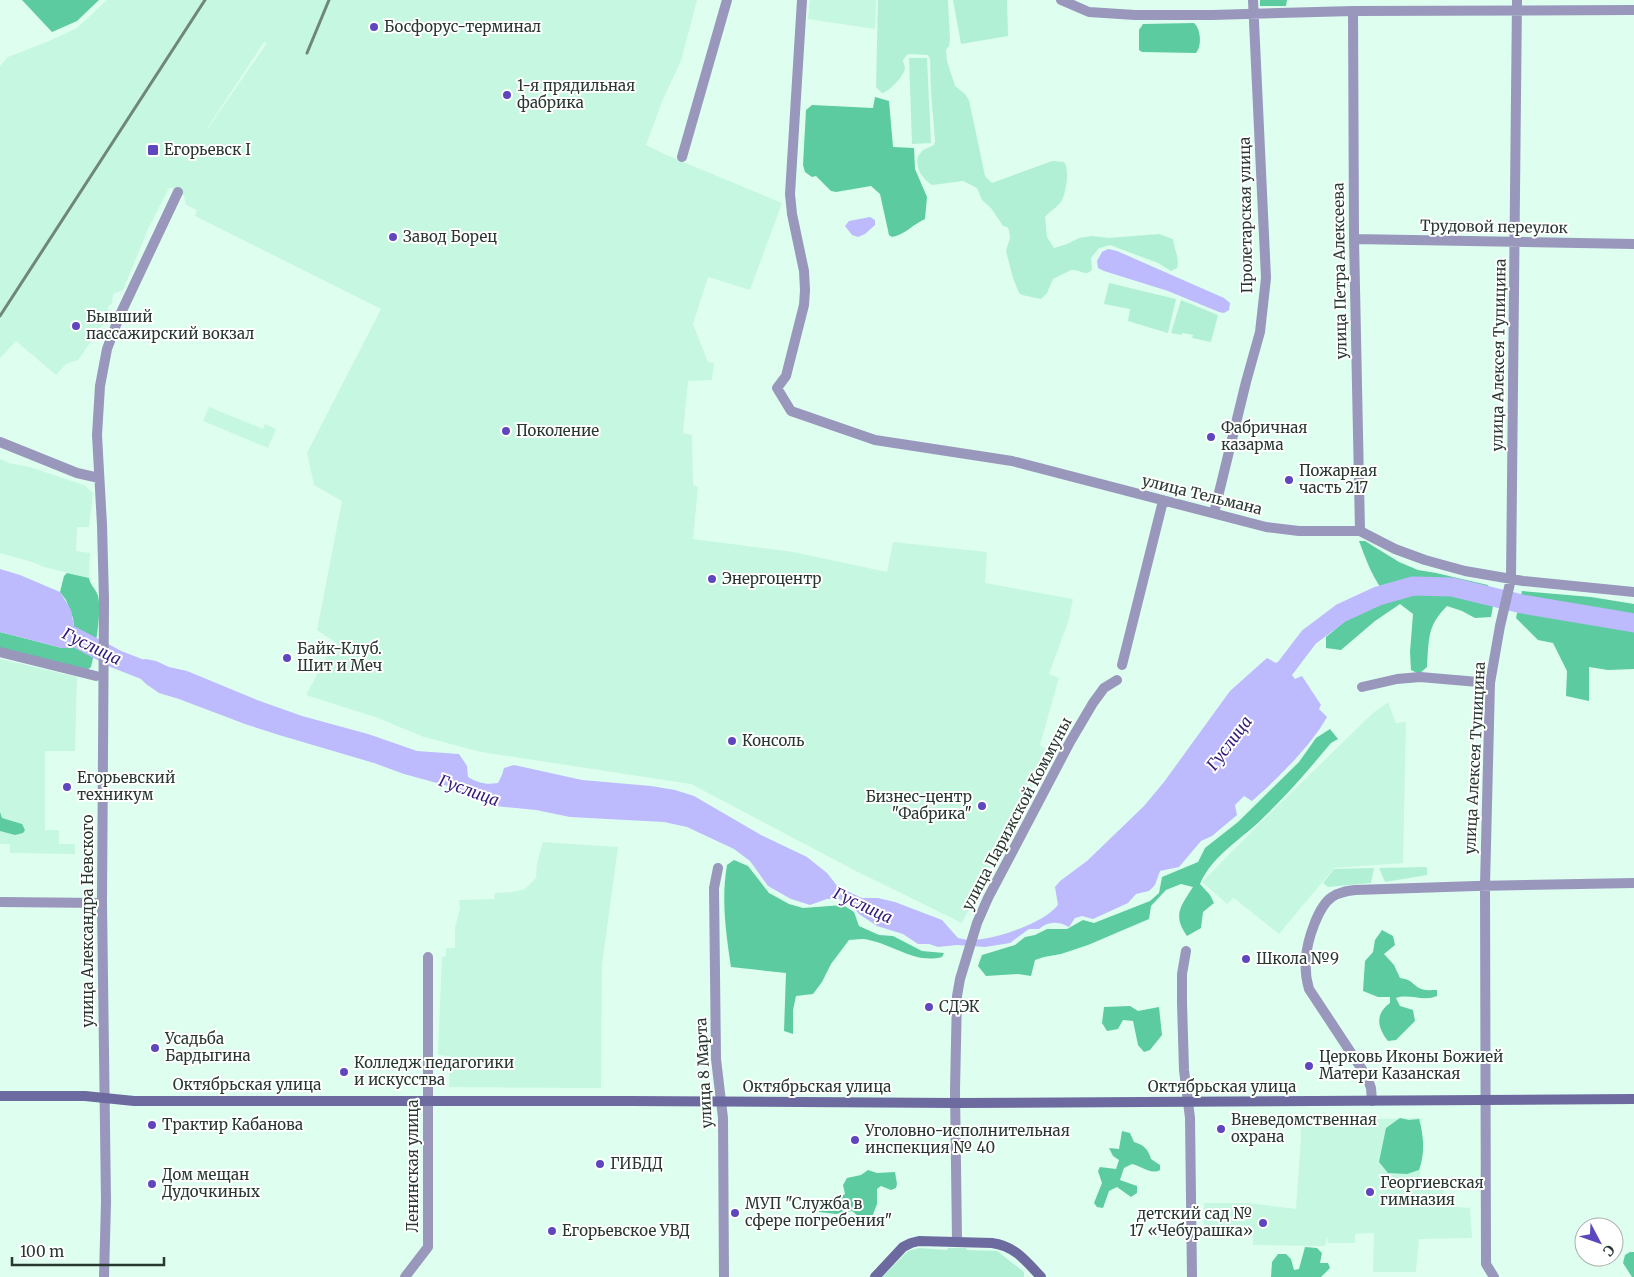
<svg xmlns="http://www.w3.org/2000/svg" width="1634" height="1277" viewBox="0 0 1634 1277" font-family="Merriweather,serif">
<rect width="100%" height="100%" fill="#defeef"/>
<path fill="#c6f7e1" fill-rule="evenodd" d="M 107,0 L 697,0 L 681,61 L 663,99 L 646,145 L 664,154 L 782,203 L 750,290 L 708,277 L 693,324 L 708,362 L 714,363 L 712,380 L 688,381 L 683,433 L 692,435 L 693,485 L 698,487 L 693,539 L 793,552 L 887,572 L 893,542 L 987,552 L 985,583 L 1073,599 L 1069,619 L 1049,674 L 1059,678 L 1040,745 L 1050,752 L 962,923 L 856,871 L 691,784 L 481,752 L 424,737 L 378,718 L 306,695 L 335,642 L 317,630 L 342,501 L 314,485 L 307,453 L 381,309 L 195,216 L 197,210 L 186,205 L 184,196 L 172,188 L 169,188 L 148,229 L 123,290 L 113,294 L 112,303 L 107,308 L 111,313 L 78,360 L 66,364 L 56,375 L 16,341 L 0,358 L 0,66 L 8,57 L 49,41 L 77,28 ZM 264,42 L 267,43 L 208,128 L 208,127 Z
M 810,0 L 876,0 L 875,29 L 808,19 Z
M 209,407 L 263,429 L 265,424 L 276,429 L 268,448 L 203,421 Z
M 0,459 L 9,463 L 30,467 L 84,485 L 93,493 L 89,527 L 77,527 L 76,551 L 90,553 L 89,578 L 44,567 L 32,562 L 0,553 Z
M 0,659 L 77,677 L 75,751 L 45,751 L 45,830 L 59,830 L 59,844 L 75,844 L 75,854 L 10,853 L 10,844 L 0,844 Z
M 1388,702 L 1396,723 L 1406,722 L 1403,863 L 1334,868 L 1279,934 L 1234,898 L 1227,904 L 1202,882 L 1265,818 L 1373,713 Z
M 543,842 L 618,847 L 602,965 L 601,1088 L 449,1087 L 450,1056 L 438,1055 L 442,957 L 446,956 L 446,948 L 455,948 L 455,928 L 460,908 L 459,900 L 494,899 L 495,893 L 513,892 L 525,889 L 536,878 L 537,863 Z
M 1422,1118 L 1420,1178 L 1443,1179 L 1444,1206 L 1470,1208 L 1472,1238 L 1419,1239 L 1416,1272 L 1373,1272 L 1374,1233 L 1355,1234 L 1355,1243 L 1328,1243 L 1327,1236 L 1325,1246 L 1253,1245 L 1253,1234 L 1204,1233 L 1204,1203 L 1248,1203 L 1296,1209 L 1301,1137 L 1300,1121 Z"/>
<path fill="#b1f0d4" d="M 878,0 L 948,0 L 950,40 L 949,46 L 946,50 L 947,61 L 955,86 L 965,94 L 969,100 L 985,176 L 992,183 L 1052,161 L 1064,162 C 1070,169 1066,192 1062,200 C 1059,206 1049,212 1045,217 L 1047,237 L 1054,248 L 1067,244 L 1079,238 L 1092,236 L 1109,238 L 1159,234 L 1173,239 C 1174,248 1180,260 1177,268 L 1171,271 L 1158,263 L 1110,245 L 1099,248 L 1091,258 L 1092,270 C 1086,277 1079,269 1071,270 L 1053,279 L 1047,293 L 1041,299 L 1022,295 L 1019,293 L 1013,278 L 1006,251 L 1010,238 L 1009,230 L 1007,227 L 1003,226 L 991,208 L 982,200 L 977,188 L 963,181 L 932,185 C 922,178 915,169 918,156 L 923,150 L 934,145 L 935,141 L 931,92 L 930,59 L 928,55 L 908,54 L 903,60 C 903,63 905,65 905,68 C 905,75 889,92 882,93 L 876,87 Z
M 953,0 L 1007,0 L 1008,36 L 961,44 Z
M 909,58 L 927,58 L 931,143 L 912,144 Z
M 1109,283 L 1176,299 L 1168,333 L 1128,321 L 1130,309 L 1104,304 Z
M 1181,300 L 1218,315 L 1211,342 L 1192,338 L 1193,335 L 1182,333 L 1182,335 L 1171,333 Z
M 1427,867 L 1427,875 L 1385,882 L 1379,868 Z
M 1374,868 L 1371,883 L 1328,887 L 1323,883 L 1334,869 Z
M 919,1248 L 947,1250 L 948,1248 L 966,1248 L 967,1250 L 997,1251 L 1024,1272 L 1024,1277 L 882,1277 L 908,1251 Z"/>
<path fill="#5dcba0" d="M 22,0 L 99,0 L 77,21 L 52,32 Z
M 1260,0 L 1287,0 L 1286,6 L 1260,6 Z
M 1194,23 C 1201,29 1202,46 1196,53 L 1142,52 L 1139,50 L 1139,30 L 1143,24 Z
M 875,97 L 889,101 L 893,147 L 914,148 L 915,169 L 927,197 L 925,219 C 913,224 905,235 892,237 L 889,235 L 880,194 L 871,186 L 836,192 L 831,191 L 816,176 L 812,177 L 805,172 L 803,165 L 806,110 L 812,105 L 873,108 Z
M 1359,541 L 1365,541 L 1399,562 L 1418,570 L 1436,573 L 1488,585 L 1493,606 L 1491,617 L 1475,618 L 1462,611 L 1447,606 C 1427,626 1429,639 1427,667 L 1419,674 L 1411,670 L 1410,652 L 1413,614 L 1400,604 L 1375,621 L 1341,650 L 1326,648 L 1326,637 L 1355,613 L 1388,597 C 1373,580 1367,562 1359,541 Z
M 67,573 L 89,578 C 90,585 96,589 98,596 C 102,610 95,652 91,667 L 87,670 L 0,649 L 0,632 L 62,648 L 81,633 L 74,627 L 73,618 L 66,600 L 60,592 L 64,576 Z
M 1522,591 L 1591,597 L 1634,604 L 1634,669 L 1608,670 L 1589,667 L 1589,701 L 1566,696 L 1567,671 L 1553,643 L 1538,640 L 1516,618 Z
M 1330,729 L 1338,739 L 1331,743 C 1310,768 1289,793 1266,815 C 1244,838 1212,855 1200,884 L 1210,895 L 1214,903 L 1203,912 L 1201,928 L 1187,936 C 1172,915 1181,906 1193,887 L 1181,884 L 1166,890 L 1151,906 L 1149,919 L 1088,945 L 1061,954 L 1044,957 L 1035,960 L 1031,976 L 1018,974 L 986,976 L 978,966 L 982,955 L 1015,945 L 1025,937 L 1035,935 L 1047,929 L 1067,929 L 1083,920 L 1094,923 L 1150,901 L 1159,893 L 1162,877 L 1198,862 L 1205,848 L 1238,822 L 1299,762 L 1316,738 Z
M 0,812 L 2,818 L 22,824 L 25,830 L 23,833 L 15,835 L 0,831 Z
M 734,860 L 748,866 L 769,893 L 789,904 L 803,908 L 843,905 L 854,912 L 859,926 L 879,935 L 893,936 L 922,951 L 944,953 L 942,957 C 915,964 894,945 869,940 C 863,938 855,940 849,940 L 831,964 L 822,982 L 813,994 L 796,996 L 793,1010 L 793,1034 L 784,1031 L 786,973 L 731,967 C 726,933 721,900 727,865 Z
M 1382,930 L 1393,936 L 1395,945 L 1384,954 L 1394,965 L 1400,978 C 1412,980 1410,982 1419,988 C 1424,991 1431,990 1437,990 L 1437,996 C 1423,1002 1409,993 1396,998 L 1400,1006 L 1413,1010 L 1415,1021 L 1396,1040 L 1388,1041 C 1377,1027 1375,1014 1390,1003 L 1390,997 L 1378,997 L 1363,991 L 1365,961 L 1373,952 L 1375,940 Z
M 1130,1006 L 1138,1011 L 1159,1007 L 1162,1035 L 1150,1050 L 1144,1052 L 1138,1045 L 1133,1021 L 1123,1020 L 1118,1029 L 1107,1031 L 1102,1023 L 1104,1007 Z
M 1400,1118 L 1409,1120 L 1419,1119 C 1424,1136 1425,1154 1419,1170 L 1407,1174 L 1388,1173 L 1379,1162 L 1386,1128 Z
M 1122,1131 L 1130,1133 L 1134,1142 C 1144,1145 1148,1149 1151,1159 L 1160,1165 L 1160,1170 C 1151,1175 1141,1166 1132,1164 L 1124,1168 L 1120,1180 L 1137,1186 L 1137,1193 L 1131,1197 L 1117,1187 L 1109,1191 L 1103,1208 L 1097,1207 L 1094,1203 L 1102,1183 L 1098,1171 L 1100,1167 L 1116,1169 L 1119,1160 L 1113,1156 L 1109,1148 L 1119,1149 Z
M 868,1170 L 877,1173 L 895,1172 L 897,1184 L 896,1188 L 891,1190 L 881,1186 L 877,1189 L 877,1204 L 871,1220 L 863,1220 L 852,1211 L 836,1214 L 819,1212 L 819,1204 C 831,1194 837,1200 845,1194 L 843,1185 L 847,1178 L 861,1175 Z
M 1305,1247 L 1317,1248 L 1322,1253 L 1320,1263 L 1328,1263 L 1330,1268 L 1321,1277 L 1271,1277 L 1272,1262 L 1278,1254 L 1286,1254 L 1291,1259 L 1294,1270 L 1299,1269 Z
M 1630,1252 L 1634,1252 L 1634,1277 L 1632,1277 L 1623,1263 L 1625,1255 Z"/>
<path fill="#bdbafe" d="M 870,217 L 875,220 L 875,225 L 865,234 L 858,237 L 852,235 L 845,226 L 849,221 Z
M 1108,249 L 1117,251 L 1224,298 L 1230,303 L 1229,310 L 1224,313 L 1219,312 L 1168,291 L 1104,271 L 1098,268 L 1097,261 L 1102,252 Z
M 0,569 L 20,575 L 60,592 L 71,610 L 74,627 L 82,636 L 78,646 L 70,648 L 62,648 L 0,632 Z
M 1267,658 L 1276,663 L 1284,658 L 1295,668 L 1291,674 L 1295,679 L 1302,676 L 1321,705 L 1319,709 L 1327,717 C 1311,746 1277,779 1252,801 L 1244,796 L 1235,805 L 1237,815 L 1212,836 L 1201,841 L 1179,867 L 1160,871 L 1155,885 L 1149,891 L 1136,894 L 1128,903 L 1093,919 L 1082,916 L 1075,918 L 1069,927 C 1058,921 1048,921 1039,929 L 1029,929 L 1010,943 L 985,947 L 957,945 L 938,947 L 929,944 L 918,944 L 903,934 L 877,926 L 859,914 L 852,906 L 839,899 L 827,899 L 810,905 L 791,899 L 768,886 L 750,861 L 734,849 L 687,827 L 664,822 L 570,817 L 536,810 L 495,806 L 482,798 L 459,789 L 404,774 L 374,763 L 279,735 L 245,724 L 179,699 L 159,693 L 146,684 L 134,672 L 129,662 L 146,659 L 156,661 L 169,667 L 187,671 L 257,700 L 302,716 L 368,734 L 417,751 L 459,754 L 467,766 L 468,777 C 478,783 486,785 498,783 L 502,775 L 504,768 L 514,765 L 582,780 L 651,786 L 675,790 L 694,796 L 761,835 L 807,857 L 827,873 L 838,887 L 862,898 L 878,898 L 895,902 L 942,920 L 958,938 C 963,939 968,940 973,940 C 997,939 1044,923 1058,905 L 1055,887 L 1060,881 L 1087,861 L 1144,806 L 1164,782 L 1230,691 Z"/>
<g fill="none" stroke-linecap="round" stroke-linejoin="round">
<path stroke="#bdbafe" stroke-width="19" d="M 59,629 L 116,659 L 154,674
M 1274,683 L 1309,637 L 1341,613 L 1378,596 L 1413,586 L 1452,587 L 1522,604 L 1634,623"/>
<path stroke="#9997bc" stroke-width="10" d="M 802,0 L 790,194 L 792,214 L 804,271 L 805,290 L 804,305 L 786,376 L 777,388 L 791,411 L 875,440 L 1012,461 L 1266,527 L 1299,531 L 1360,531 L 1395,549 L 1425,560 L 1465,571 L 1523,581 L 1634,592
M 1061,0 L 1089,12 L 1135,15 L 1212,15 L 1353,11 L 1634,10
M 1353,11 L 1354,239 L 1360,531
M 682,157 L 727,0
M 1354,239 L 1634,244
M 0,442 L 77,473 L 99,478
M 1214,513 L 1246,382 L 1260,332 L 1266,278 L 1253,0
M 0,652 L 96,676
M 1122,665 L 1163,501
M 1362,687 L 1397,679 L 1420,677 L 1490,683
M 718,868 L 714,888 L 716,1059 L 723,1118 L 724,1277
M 0,902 L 102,903
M 1186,951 L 1182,974 L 1182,1003 L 1184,1070 L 1190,1118 L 1192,1277
M 1372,1101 L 1371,1088 L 1367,1077 L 1309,989 C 1306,979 1305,968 1306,958 C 1307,941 1318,906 1332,897 C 1339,892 1347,891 1355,890 L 1476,886 L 1634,883
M 957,1241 L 955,1090 L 957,996 L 960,979 L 977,923 L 988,898 L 1070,742 L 1093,703 L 1104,688 L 1117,680
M 104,1277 L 106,1202 L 102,903 L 104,600 L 102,525 L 97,435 L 100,386 L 107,349 L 119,317 L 178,192
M 405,1277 L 428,1247 L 428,957
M 1494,1277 L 1486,1264 L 1485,885 L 1490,683 L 1500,626 L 1511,579 L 1517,0"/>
<path stroke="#6d6a9f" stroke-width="10" d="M 0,1096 L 85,1096 L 134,1101 L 630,1101 L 955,1103 L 1634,1099
M 875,1277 L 903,1247 L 911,1243 L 919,1241 L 992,1243 C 1015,1246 1026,1261 1041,1277"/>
<path stroke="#6f867c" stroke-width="3" d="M 307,53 L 329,0
M 0,316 L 205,0"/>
</g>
<g fill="#5d46be" stroke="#fff" stroke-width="2">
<circle cx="374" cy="27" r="5"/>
<circle cx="507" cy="95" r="5"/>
<rect x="147" y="144" width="12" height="12" rx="2.5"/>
<circle cx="393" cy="237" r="5"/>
<circle cx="76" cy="326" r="5"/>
<circle cx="506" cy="431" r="5"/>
<circle cx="1211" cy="437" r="5"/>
<circle cx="1289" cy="480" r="5"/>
<circle cx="712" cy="579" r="5"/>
<circle cx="287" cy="658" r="5"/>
<circle cx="732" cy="741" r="5"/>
<circle cx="67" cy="787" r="5"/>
<circle cx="982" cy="806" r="5"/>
<circle cx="1246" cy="959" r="5"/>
<circle cx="929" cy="1007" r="5"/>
<circle cx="155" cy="1048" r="5"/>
<circle cx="1309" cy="1066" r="5"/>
<circle cx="344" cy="1072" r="5"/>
<circle cx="152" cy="1125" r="5"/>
<circle cx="1221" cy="1129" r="5"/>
<circle cx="855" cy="1140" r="5"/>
<circle cx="600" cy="1164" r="5"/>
<circle cx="152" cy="1184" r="5"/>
<circle cx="1370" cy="1192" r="5"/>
<circle cx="735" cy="1213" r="5"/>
<circle cx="1263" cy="1223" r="5"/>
<circle cx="552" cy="1231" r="5"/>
</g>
<g text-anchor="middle" stroke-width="4" stroke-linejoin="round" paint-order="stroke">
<g font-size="15" fill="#283831" stroke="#fff" text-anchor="start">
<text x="384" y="32">Босфорус-терминал</text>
<text x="517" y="91">1-я прядильная<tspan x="517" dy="17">фабрика</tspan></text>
<text x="164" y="155">Егорьевск I</text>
<text x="403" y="242">Завод Борец</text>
<text x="86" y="322">Бывший<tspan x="86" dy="17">пассажирский вокзал</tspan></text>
<text x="1221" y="433">Фабричная<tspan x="1221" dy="17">казарма</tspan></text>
<text x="516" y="436">Поколение</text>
<text x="1299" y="476">Пожарная<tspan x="1299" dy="17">часть 217</tspan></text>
<text x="722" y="584">Энергоцентр</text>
<text x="297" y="654">Байк-Клуб.<tspan x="297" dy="17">Шит и Меч</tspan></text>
<text x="742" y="746">Консоль</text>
<text x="77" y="783">Егорьевский<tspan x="77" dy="17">техникум</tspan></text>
<text x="972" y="802" text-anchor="end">Бизнес-центр<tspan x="972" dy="17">"Фабрика"</tspan></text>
<text x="1256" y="964">Школа №9</text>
<text x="939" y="1012">СДЭК</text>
<text x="165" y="1044">Усадьба<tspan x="165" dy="17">Бардыгина</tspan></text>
<text x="1319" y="1062">Церковь Иконы Божией<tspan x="1319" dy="17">Матери Казанская</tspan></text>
<text x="354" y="1068">Колледж педагогики<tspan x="354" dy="17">и искусства</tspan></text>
<text x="1231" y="1125">Вневедомственная<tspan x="1231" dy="17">охрана</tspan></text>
<text x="162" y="1130">Трактир Кабанова</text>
<text x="865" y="1136">Уголовно-исполнительная<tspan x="865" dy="17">инспекция № 40</tspan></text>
<text x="610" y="1169">ГИБДД</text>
<text x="162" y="1180">Дом мещан<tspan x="162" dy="17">Дудочкиных</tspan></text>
<text x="1380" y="1188">Георгиевская<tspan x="1380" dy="17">гимназия</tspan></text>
<text x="745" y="1209">МУП "Служба в<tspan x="745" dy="17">сфере погребения"</tspan></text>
<text x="1253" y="1219" text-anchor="end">детский сад №<tspan x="1253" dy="17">17 «Чебурашка»</tspan></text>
<text x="562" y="1236">Егорьевское УВД</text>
</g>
<g font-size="15" fill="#283831" stroke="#fff">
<text transform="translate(1246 215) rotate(-91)" y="5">Пролетарская улица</text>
<text transform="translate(1494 227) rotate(1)" y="5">Трудовой переулок</text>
<text transform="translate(1340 271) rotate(-91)" y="5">улица Петра Алексеева</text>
<text transform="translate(1499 355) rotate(-89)" y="5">улица Алексея Тупицина</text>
<text transform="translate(1202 495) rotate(14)" y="5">улица Тельмана</text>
<text transform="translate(1475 758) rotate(-87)" y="5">улица Алексея Тупицина</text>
<text transform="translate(1017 814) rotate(-62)" y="5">улица Парижской Коммуны</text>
<text transform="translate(88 921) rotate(-90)" y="5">улица Александра Невского</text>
<text transform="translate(704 1073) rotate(-93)" y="5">улица 8 Марта</text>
<text x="247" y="1090">Октябрьская улица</text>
<text x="817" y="1092">Октябрьская улица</text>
<text x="1222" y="1092">Октябрьская улица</text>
<text transform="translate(413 1166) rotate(-90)" y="5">Ленинская улица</text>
</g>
<g font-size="16" font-style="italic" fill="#321979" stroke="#fff">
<text transform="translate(92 646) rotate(26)" y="6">Гуслица</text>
<text transform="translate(1229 743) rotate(-53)" y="6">Гуслица</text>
<text transform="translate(469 790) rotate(20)" y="6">Гуслица</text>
<text transform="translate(863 905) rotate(25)" y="6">Гуслица</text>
</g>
</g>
<g transform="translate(1599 1242) rotate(131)"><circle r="24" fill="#ffffff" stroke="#a9afad"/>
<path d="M0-4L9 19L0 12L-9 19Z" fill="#5d46be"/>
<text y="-8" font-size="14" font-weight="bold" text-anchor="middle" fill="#283831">С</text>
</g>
<path d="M12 1257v8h152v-8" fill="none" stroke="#283831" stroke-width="2.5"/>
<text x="20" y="1257" font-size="15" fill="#283831" stroke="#ffffff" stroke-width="4" paint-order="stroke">100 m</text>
</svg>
